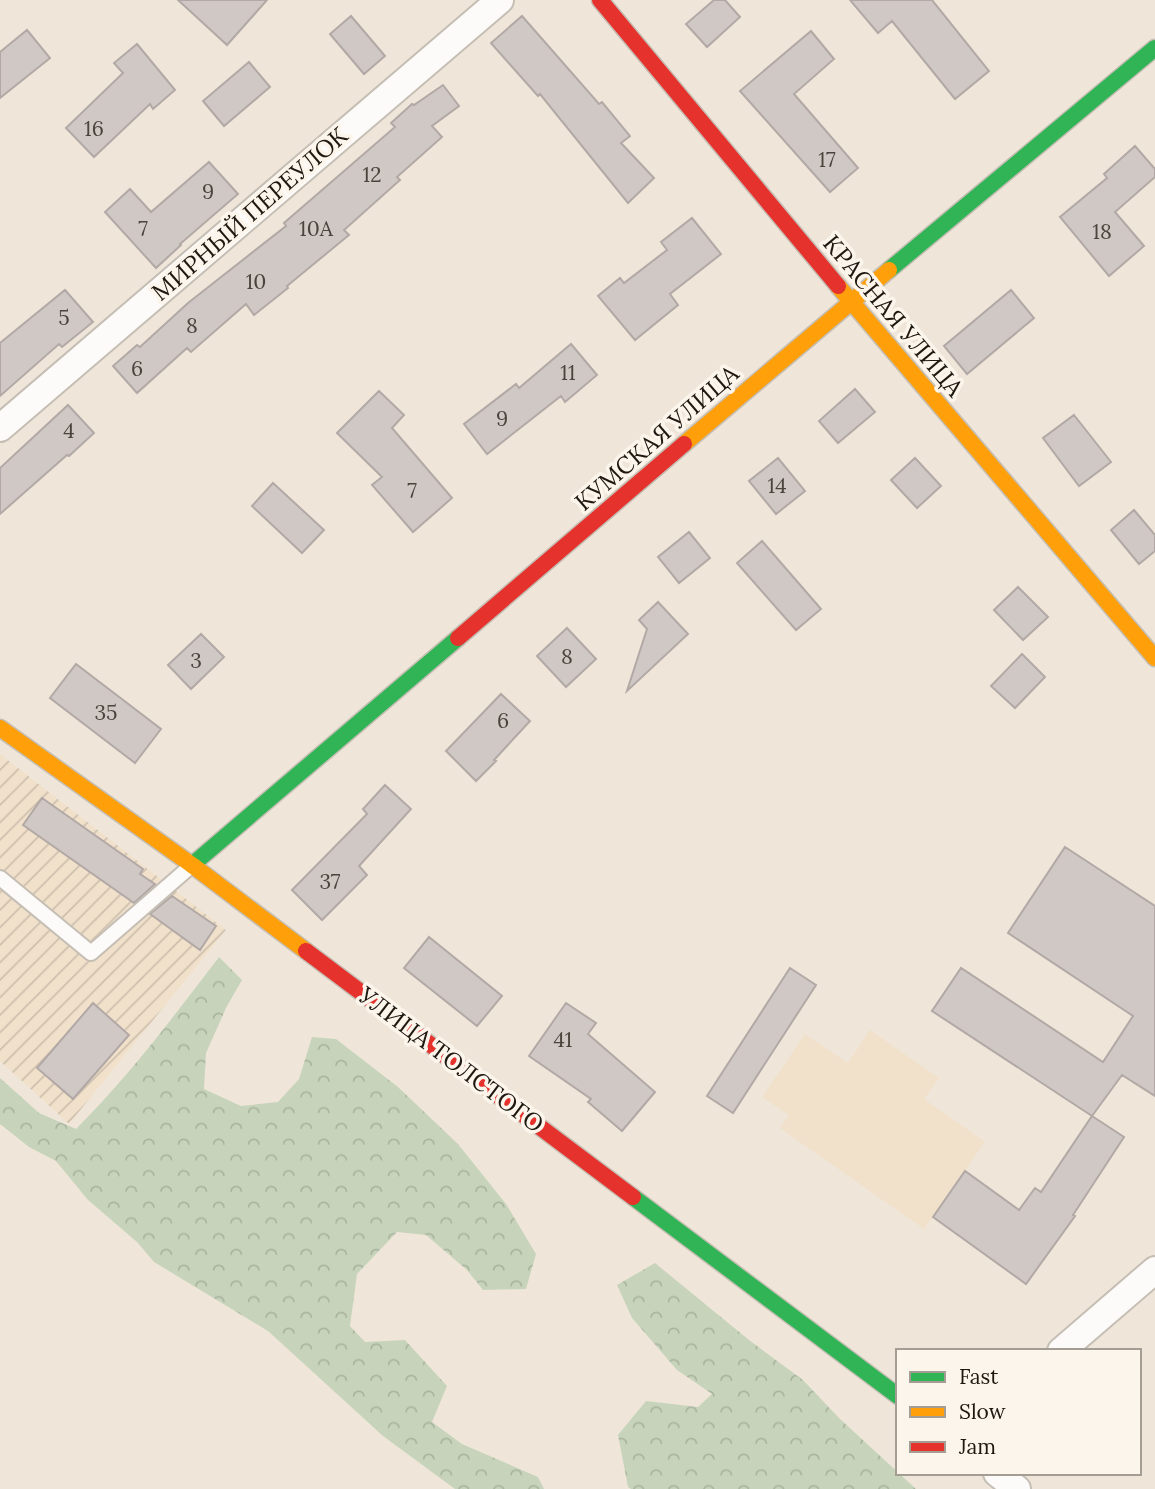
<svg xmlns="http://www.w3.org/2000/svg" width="1155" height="1489" viewBox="0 0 1155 1489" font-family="Lora,serif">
<defs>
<pattern id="industrial-furrows" width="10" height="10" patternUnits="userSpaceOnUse" patternTransform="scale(1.75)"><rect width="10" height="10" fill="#f1e1cb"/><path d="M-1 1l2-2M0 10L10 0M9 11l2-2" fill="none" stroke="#cec0ad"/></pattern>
<pattern id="forest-crowns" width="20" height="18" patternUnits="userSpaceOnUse" patternTransform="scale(1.75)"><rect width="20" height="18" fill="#c7d4bb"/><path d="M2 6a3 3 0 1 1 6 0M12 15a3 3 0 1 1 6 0" fill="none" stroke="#aab5a0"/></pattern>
</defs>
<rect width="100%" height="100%" fill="#efe6d9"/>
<path fill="#f1e1cb" d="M 870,1030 L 939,1078 L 924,1099 L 985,1142 L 924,1229 L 780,1128 L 789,1115 L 762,1097 L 805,1034 L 848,1063 Z"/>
<path fill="url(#industrial-furrows)" d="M 0,754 L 226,930 L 69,1124 L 0,1061 Z"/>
<path fill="url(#forest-crowns)" d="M 219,957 L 242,980 L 227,1006 L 206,1053 L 204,1089 L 241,1106 L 278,1102 L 299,1079 L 312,1037 L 336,1039 L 398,1087 L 458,1144 L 506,1204 L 536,1254 L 526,1289 L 483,1290 L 467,1270 L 426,1235 L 397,1232 L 357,1274 L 350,1326 L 365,1342 L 405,1340 L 447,1386 L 432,1422 L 462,1444 L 538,1477 L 544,1489 L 455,1489 L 383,1436 L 268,1331 L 154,1262 L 137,1242 L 88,1200 L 56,1161 L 29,1147 L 0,1124 L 0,1078 L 39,1113 L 76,1129 C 129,1076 174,1016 219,957 Z
M 655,1263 L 749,1340 L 803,1380 L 839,1418 L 916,1489 L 631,1489 L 628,1487 L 618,1435 L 646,1401 L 698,1407 L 712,1394 L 677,1370 L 632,1318 L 617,1285 Z"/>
<path fill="#d0c8c5" stroke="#b2a9a6" stroke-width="2" d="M 178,0 L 267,0 L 227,45 Z
M 714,0 L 725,0 L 740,17 L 707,47 L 686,24 Z
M 850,0 L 932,0 L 989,71 L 955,99 L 892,21 L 878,33 Z
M 351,16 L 385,56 L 364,74 L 330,34 Z
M 522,16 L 599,104 L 602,102 L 630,136 L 621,143 L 654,178 L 628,203 L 540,94 L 538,96 L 491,43 Z
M 27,30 L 50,58 L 0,98 L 0,52 Z
M 811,31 L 834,59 L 794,94 L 858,168 L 830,192 L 740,91 Z
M 137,44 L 175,90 L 153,109 L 150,104 L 94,157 L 66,128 L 123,73 L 114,63 Z
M 249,62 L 270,87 L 224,126 L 203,101 Z
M 443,85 L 459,106 L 432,126 L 442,137 L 397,177 L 400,180 L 344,230 L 349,235 L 287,286 L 288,288 L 254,315 L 246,304 L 191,352 L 187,348 L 137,393 L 113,366 L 137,345 L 140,347 L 188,303 L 286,226 L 284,223 L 395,127 L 391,123 L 412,104 L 414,105 Z
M 1135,146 L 1155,169 L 1155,177 L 1115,212 L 1144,246 L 1109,276 L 1060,217 L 1107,178 L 1104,174 Z
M 209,162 L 238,194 L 180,244 L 181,245 L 156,268 L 105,212 L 130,189 L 151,212 Z
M 692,218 L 721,254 L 670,294 L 678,305 L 635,340 L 598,296 L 620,278 L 624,283 L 667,250 L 661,242 Z
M 65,290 L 93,322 L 62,347 L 59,344 L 0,396 L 0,343 Z
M 1011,290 L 1034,318 L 967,374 L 944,346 Z
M 571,344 L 597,375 L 565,402 L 561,396 L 487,454 L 464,424 L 516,384 L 519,388 Z
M 855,389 L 875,412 L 838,443 L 819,421 Z
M 379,391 L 404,415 L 392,428 L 452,498 L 413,532 L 372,485 L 382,477 L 337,433 Z
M 68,405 L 94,433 L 69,456 L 67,455 L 0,514 L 0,468 Z
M 1074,415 L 1111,462 L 1079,486 L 1043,438 Z
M 778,458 L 805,491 L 776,514 L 749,481 Z
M 915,458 L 941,486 L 917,508 L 891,480 Z
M 273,483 L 324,530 L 302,553 L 252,506 Z
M 1134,510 L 1155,535 L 1155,551 L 1139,564 L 1111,530 Z
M 689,532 L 710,558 L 679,583 L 658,557 Z
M 762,541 L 821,609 L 796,630 L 737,563 Z
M 1018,587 L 1048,617 L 1023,640 L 994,610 Z
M 658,602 L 688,634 L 627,691 L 647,629 L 639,620 Z
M 567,628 L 596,659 L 566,687 L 537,656 Z
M 201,634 L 224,657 L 191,689 L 168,665 Z
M 1022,654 L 1045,677 L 1015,708 L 991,686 Z
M 76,664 L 161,729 L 135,763 L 50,698 Z
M 501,694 L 530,721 L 494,760 L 496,761 L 476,781 L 446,751 Z
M 385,785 L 411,809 L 359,866 L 367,875 L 322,920 L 292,890 L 367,814 L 363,809 Z
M 42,798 L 143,869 L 140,874 L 155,884 L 134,903 L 23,825 Z
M 1065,847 L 1155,906 L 1155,1096 L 1122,1075 L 1092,1116 L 932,1011 L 961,968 L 1103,1062 L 1133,1016 L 1008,933 Z
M 172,896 L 216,926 L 200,950 L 150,914 Z
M 429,937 L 502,996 L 477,1026 L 404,968 Z
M 790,968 L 816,985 L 733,1113 L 707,1096 Z
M 93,1003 L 129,1035 L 73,1099 L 37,1068 Z
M 566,1003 L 596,1023 L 588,1034 L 655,1092 L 622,1131 L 588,1102 L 591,1099 L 529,1056 Z
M 1092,1116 L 1124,1137 L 1073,1215 L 1075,1216 L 1026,1284 L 933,1217 L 965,1171 L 1019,1210 L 1035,1188 L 1041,1192 Z"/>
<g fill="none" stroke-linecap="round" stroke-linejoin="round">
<defs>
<path id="lane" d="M 0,878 L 91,953 L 191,866"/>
<path id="street" d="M 0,428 L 500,0
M 1061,1351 L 1155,1270
M 997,1473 L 1017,1489"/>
<path id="fast" d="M 889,270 L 1155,48
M 192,865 L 458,638
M 633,1197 L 898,1396"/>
<path id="slow" d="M 838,286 L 1155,658
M 684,444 L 889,270
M 0,728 L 192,865 L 306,951"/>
<path id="jam" d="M 600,0 L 838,286
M 458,638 L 684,444
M 306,951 L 633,1197"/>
</defs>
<use href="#lane" stroke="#c5beb4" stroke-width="18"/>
<use href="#street" stroke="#c5beb4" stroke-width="30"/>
<use href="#fast" stroke="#c5beb4" stroke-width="19"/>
<use href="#slow" stroke="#c5beb4" stroke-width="19"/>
<use href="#jam" stroke="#c5beb4" stroke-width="19"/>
<use href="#lane" stroke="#fdfbf9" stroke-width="14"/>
<use href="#street" stroke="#fdfbf9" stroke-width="26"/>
<use href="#fast" stroke="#30b455" stroke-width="16"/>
<use href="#slow" stroke="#ff9f0a" stroke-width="16"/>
<use href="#jam" stroke="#e5322d" stroke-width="16"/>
</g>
<g text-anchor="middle" stroke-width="7" stroke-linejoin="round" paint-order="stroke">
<g font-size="21" fill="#4a443d">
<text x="94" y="136">16</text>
<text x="827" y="167">17</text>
<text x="372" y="182">12</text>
<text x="208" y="199">9</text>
<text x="143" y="236">7</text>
<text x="316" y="236">10А</text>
<text x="1102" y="239">18</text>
<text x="256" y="289">10</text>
<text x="64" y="325">5</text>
<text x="192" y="333">8</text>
<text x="137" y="376">6</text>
<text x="568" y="380">11</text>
<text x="502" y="426">9</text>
<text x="69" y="438">4</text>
<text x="777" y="493">14</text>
<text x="412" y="498">7</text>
<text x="567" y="664">8</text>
<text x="196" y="668">3</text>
<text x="106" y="720">35</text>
<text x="503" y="728">6</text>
<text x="330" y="889">37</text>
<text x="563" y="1047">41</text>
</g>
<g font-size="24" fill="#1e1810" stroke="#fcf5ec">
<text transform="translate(250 214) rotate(-41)" y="8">МИРНЫЙ ПЕРЕУЛОК</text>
<text transform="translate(893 316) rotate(50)" y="8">КРАСНАЯ УЛИЦА</text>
<text transform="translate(657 438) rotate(-41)" y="8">КУМСКАЯ УЛИЦА</text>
<text transform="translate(451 1060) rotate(37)" y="8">УЛИЦА ТОЛСТОГО</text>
</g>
</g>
<rect x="896" y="1349" width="245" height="126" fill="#fcf5ec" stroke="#a39d94" stroke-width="2"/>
<rect x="910" y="1372" width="35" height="10" fill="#30b455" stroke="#a39d94" stroke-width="2"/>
<text x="959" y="1384" font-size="21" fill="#1e1810">Fast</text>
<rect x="910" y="1407" width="35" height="10" fill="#ff9f0a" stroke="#a39d94" stroke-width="2"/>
<text x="959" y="1419" font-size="21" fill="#1e1810">Slow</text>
<rect x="910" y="1442" width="35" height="10" fill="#e5322d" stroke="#a39d94" stroke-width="2"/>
<text x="959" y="1454" font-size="21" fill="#1e1810">Jam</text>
</svg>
